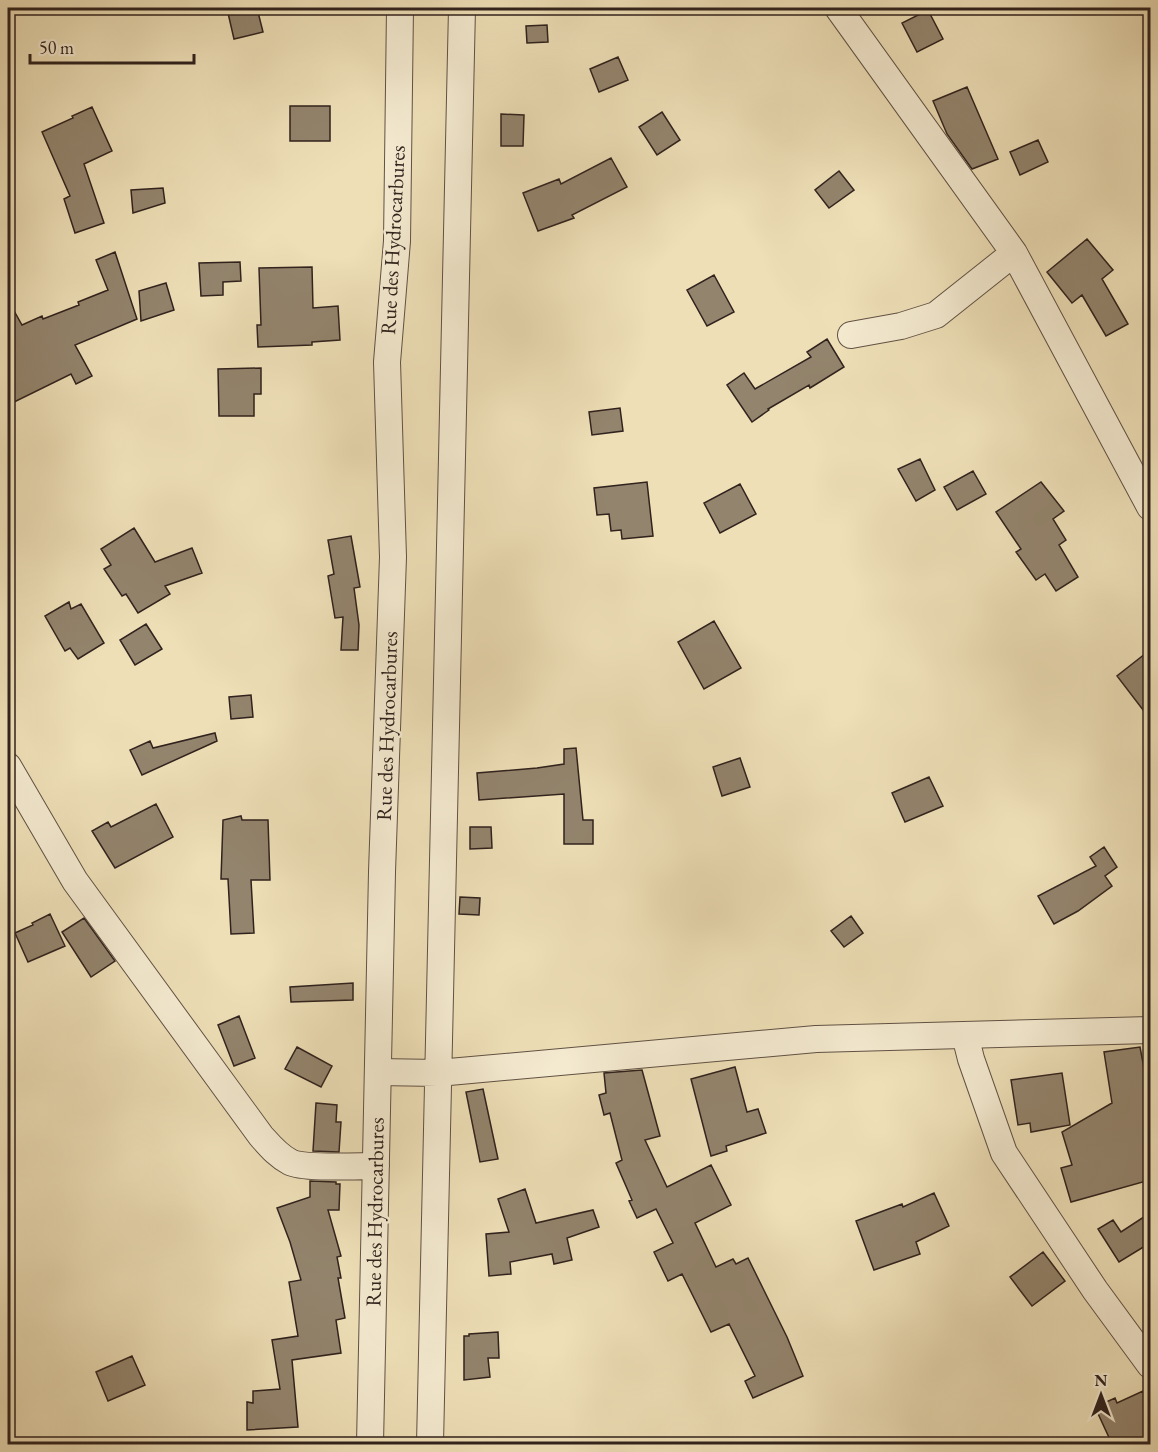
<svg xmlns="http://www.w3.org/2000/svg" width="1158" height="1452" viewBox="0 0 1158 1452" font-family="'EB Garamond',serif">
<rect width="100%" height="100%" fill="#eedfb7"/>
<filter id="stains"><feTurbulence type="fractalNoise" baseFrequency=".00333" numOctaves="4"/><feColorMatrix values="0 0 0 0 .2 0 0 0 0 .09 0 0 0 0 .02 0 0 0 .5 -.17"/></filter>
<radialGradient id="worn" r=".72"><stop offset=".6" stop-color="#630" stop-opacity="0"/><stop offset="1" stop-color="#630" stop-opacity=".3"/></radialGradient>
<path fill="#93846d" stroke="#30221d" stroke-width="1.5" d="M 251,8 L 257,8 L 263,32 L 234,39 L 228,13 Z
M 928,10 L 943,39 L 917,52 L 902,23 Z
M 547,25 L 548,42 L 527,43 L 526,26 Z
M 618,57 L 628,80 L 599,92 L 590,69 Z
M 967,87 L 998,159 L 972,169 L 947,134 L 933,101 Z
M 290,106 L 330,106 L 330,141 L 290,141 Z
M 92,107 L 112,151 L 84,164 L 104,223 L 75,233 L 64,199 L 70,196 L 42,132 L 73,118 L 72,116 Z
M 662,112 L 680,140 L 657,155 L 639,127 Z
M 501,114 L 524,115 L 523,146 L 501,146 Z
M 1038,140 L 1048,162 L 1020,175 L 1010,152 Z
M 611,158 L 627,187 L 572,215 L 574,218 L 538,231 L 523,193 L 559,179 L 561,184 Z
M 839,171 L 854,190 L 829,208 L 815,190 Z
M 163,188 L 165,203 L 133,213 L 131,190 Z
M 1087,239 L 1113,270 L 1102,279 L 1128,324 L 1106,336 L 1082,295 L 1072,303 L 1047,272 Z
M 115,252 L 137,319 L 75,345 L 92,376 L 76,384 L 71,374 L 8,405 L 8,300 L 22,325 L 42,316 L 43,319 L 79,305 L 78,302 L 108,290 L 96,260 Z
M 240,262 L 241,281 L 223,282 L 223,295 L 201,296 L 199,263 Z
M 312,267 L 313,308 L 338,306 L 340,340 L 312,342 L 312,345 L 258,347 L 257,325 L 261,325 L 259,268 Z
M 714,275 L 734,312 L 707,326 L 687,290 Z
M 166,283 L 174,310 L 141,321 L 139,291 Z
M 827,339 L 844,367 L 810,388 L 809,385 L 768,409 L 769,410 L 752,422 L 727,385 L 744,373 L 755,389 L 811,357 L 807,352 Z
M 261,368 L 261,394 L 254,394 L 254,416 L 219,416 L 218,369 Z
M 620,408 L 623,431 L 592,435 L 589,412 Z
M 920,459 L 935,490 L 916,501 L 898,469 Z
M 973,471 L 986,494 L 957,510 L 944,487 Z
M 647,482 L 653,536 L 622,539 L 621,530 L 611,531 L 609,514 L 597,515 L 594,488 Z
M 1041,482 L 1064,511 L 1053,519 L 1066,540 L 1059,545 L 1078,577 L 1056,591 L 1045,574 L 1036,580 L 1016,552 L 1021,549 L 996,512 Z
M 740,484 L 756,514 L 720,533 L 704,503 Z
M 134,528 L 155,562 L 192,548 L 202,573 L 165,586 L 170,594 L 138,613 L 126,594 L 122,596 L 104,569 L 111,565 L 101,549 Z
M 351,536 L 360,587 L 354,588 L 359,625 L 358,650 L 341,650 L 343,617 L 335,618 L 328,576 L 334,574 L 328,540 Z
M 69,602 L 71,609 L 81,604 L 104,643 L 78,659 L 70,648 L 65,651 L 45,616 Z
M 714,621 L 741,668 L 704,689 L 678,642 Z
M 146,624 L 162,649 L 135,665 L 120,640 Z
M 1150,650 L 1150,719 L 1117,676 Z
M 251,695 L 253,717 L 231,719 L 229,697 Z
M 215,733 L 217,741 L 142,775 L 130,750 L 150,741 L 153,748 Z
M 576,748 L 583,820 L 593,820 L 593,844 L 564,844 L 564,794 L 479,800 L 477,773 L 537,768 L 564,764 L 564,749 Z
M 740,758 L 750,787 L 722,796 L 713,767 Z
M 929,777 L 943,806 L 905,822 L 892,793 Z
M 156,804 L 173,837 L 115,868 L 92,831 L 108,822 L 111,827 Z
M 241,816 L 242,820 L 268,820 L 270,880 L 251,880 L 254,933 L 231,934 L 228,879 L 221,879 L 223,820 Z
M 470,827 L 491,827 L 492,848 L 470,849 Z
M 1104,847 L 1117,867 L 1105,876 L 1112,886 L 1078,911 L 1054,924 L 1038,896 L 1096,866 L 1090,857 Z
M 460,897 L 480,898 L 479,915 L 459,914 Z
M 50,914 L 65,946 L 28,962 L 15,933 L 33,925 L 32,923 Z
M 851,916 L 863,933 L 844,947 L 831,931 Z
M 84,918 L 115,961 L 91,977 L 62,932 Z
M 353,983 L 353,1000 L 291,1002 L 290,987 Z
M 239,1016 L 255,1058 L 234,1066 L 218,1025 Z
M 297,1047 L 332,1066 L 321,1087 L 285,1069 Z
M 1140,1047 L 1149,1095 L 1150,1095 L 1150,1180 L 1071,1202 L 1061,1168 L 1072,1165 L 1062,1132 L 1112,1103 L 1104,1052 Z
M 735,1067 L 747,1112 L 758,1109 L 766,1133 L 726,1146 L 727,1151 L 711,1156 L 691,1079 Z
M 642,1070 L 660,1136 L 645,1140 L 667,1187 L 711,1165 L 731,1205 L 695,1223 L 716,1267 L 733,1259 L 736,1264 L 748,1258 L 787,1337 L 803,1376 L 753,1398 L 745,1381 L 755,1376 L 729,1324 L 711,1332 L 682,1274 L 668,1281 L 654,1252 L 673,1243 L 656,1209 L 637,1218 L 629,1201 L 632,1200 L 616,1163 L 622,1160 L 610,1113 L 604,1115 L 599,1095 L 606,1093 L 604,1073 Z
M 1062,1073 L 1070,1125 L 1031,1132 L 1030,1123 L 1018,1125 L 1011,1080 Z
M 483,1089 L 498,1159 L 480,1162 L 466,1092 Z
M 316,1103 L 337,1105 L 336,1122 L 341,1122 L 339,1152 L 313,1151 Z
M 310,1181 L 336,1182 L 336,1184 L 340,1184 L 339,1210 L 328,1210 L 341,1256 L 337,1257 L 341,1278 L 338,1278 L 345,1318 L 336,1320 L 341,1353 L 292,1360 L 298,1427 L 247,1430 L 247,1402 L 253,1403 L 253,1391 L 280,1389 L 272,1340 L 298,1336 L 289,1282 L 301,1280 L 290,1242 L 277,1208 L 310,1197 Z
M 525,1189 L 536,1223 L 593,1210 L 599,1227 L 567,1238 L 572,1260 L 554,1264 L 552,1254 L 510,1262 L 511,1274 L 489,1276 L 486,1234 L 509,1232 L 498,1199 Z
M 934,1193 L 949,1226 L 916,1242 L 920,1254 L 874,1270 L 856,1221 L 902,1204 L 903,1207 Z
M 1150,1213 L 1150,1243 L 1119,1262 L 1098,1229 L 1113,1220 L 1121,1232 Z
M 1043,1252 L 1065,1281 L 1032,1306 L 1010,1277 Z
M 498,1332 L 499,1358 L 488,1358 L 490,1377 L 464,1380 L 464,1336 L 469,1336 L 469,1334 Z
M 132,1356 L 145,1385 L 108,1401 L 96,1372 Z
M 1143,1391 L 1150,1407 L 1150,1436 L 1131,1444 L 1112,1444 L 1095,1407 L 1115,1398 L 1117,1403 Z"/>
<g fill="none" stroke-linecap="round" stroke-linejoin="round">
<defs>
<path id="minor" d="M 838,8 L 1014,253 L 1150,507
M 851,335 L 901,326 L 936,315 L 1014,253
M 8,766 L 75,881 L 261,1136 C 270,1146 278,1156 290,1162 C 303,1169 358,1166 376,1166
M 965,1035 L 971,1059 L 1004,1153 L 1095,1290 L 1150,1365
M 378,1072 L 438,1073 L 816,1039 L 1150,1030
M 370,1444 L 382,872 L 393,557 L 387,362 L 397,241 L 400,8
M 430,1444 L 462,8"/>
</defs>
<use href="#minor" stroke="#605144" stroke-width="28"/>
<use href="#minor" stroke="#f4ead0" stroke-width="26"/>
</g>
<g text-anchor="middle" stroke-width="5" stroke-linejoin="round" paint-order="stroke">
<g font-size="21" fill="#30221d" stroke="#f4ead0">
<text transform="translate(393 240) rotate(-87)" y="7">Rue des Hydrocarbures</text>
<text transform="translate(387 726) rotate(-88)" y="7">Rue des Hydrocarbures</text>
<text transform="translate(375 1212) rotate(-89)" y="7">Rue des Hydrocarbures</text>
</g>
</g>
<rect width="1158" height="1452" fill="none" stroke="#eedfb7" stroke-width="30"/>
<rect x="9" y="9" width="1140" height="1434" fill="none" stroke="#30221d" stroke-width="3"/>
<rect x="15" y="15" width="1128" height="1422" fill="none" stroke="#30221d" stroke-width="1.5"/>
<g transform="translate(1101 1395)" stroke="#f4ead0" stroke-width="4.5" paint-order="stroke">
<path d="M0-4.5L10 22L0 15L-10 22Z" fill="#30221d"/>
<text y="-9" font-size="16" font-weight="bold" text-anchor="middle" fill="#30221d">N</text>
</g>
<path d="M30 54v9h164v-9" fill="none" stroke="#30221d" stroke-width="3"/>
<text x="39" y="54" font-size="18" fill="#30221d" stroke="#f4ead0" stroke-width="4.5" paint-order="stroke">50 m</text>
<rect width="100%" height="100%" filter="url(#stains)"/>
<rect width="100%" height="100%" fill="url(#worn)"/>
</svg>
